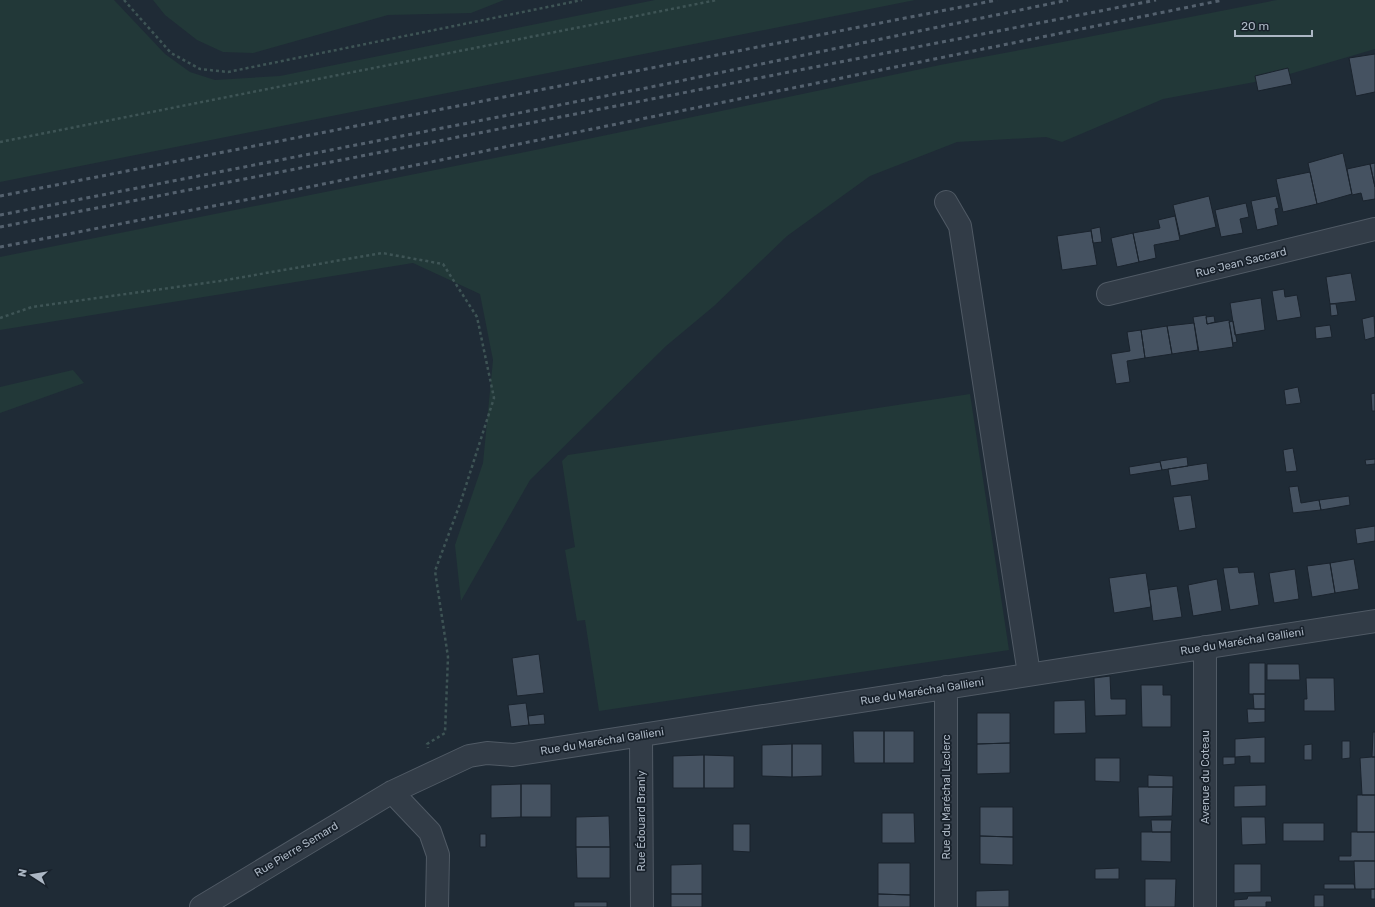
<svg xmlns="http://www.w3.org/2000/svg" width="1375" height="907" viewBox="0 0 1375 907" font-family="Rubik,sans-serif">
<rect width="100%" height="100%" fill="#1f2b36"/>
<path fill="#223838" d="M 0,0 L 114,0 L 165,54 L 190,72 L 215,80 L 280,76 L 655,0 L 915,0 L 0,182 Z
M 153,0 L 504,0 L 471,13 L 388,15 L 253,53 L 223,52 L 197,40 L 165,15 Z
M 1277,0 L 1375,0 L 1375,49 L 1276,78 L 1163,99 L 1062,142 L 1046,137 L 957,142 L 870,176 L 787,236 L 714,306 L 666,346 L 530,480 L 461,601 L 455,545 L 483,463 L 493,360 L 480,294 L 413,263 L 0,330 L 0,257 L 540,149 L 940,65 L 1047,45 Z
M 73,370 L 84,383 L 0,413 L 0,387 Z
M 970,394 L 1009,650 L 599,711 L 585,620 L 577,621 L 565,550 L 575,547 L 562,461 L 568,455 Z"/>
<path fill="#455261" stroke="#1a232d" d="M 1375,54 L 1375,92 L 1356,96 L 1349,58 Z
M 1288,68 L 1292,84 L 1258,91 L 1255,76 Z
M 1343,153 L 1352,194 L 1317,204 L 1308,163 Z
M 1375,163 L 1375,187 L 1370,164 Z
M 1370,164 L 1375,187 L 1375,199 L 1363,201 L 1361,193 L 1352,195 L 1347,169 Z
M 1310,172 L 1317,204 L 1283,212 L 1276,179 Z
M 1209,196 L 1216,227 L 1180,236 L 1173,205 Z
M 1276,196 L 1279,208 L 1275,209 L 1278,225 L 1257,230 L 1251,201 Z
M 1246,203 L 1249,217 L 1240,219 L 1243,233 L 1221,237 L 1215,210 Z
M 1175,216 L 1180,240 L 1154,245 L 1156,258 L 1139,262 L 1133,233 L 1160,228 L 1158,220 Z
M 1100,227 L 1102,242 L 1093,243 L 1091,229 Z
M 1091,231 L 1097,265 L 1062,270 L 1057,236 Z
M 1133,233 L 1139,262 L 1117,267 L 1111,238 Z
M 1351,273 L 1356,301 L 1330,304 L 1326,277 Z
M 1284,289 L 1285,297 L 1297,295 L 1301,317 L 1277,321 L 1272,291 Z
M 1261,298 L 1265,330 L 1235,335 L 1230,303 Z
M 1330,304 L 1336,304 L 1338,315 L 1331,316 Z
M 1206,315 L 1207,324 L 1229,320 L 1233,347 L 1199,352 L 1193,317 Z
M 1214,316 L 1215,322 L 1207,324 L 1206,317 Z
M 1374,316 L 1375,337 L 1365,340 L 1362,319 Z
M 1233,321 L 1237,342 L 1233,343 L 1229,322 Z
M 1194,323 L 1198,350 L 1172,354 L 1167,326 Z
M 1330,325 L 1332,337 L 1316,339 L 1315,327 Z
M 1167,326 L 1172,354 L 1145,358 L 1141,330 Z
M 1141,330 L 1145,358 L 1127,361 L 1130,382 L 1116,384 L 1111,354 L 1130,351 L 1127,332 Z
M 1298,387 L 1301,403 L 1286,405 L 1284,390 Z
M 1375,393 L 1375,411 L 1372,411 L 1371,394 Z
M 1293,448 L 1297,471 L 1286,472 L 1283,450 Z
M 1187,457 L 1188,466 L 1162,470 L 1160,461 Z
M 1375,459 L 1375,464 L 1366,465 L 1365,460 Z
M 1160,462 L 1162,470 L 1130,475 L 1129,467 Z
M 1207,463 L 1209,480 L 1171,486 L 1168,469 Z
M 1298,486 L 1301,503 L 1319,500 L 1321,510 L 1293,513 L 1289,487 Z
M 1191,495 L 1196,528 L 1179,531 L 1173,497 Z
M 1349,496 L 1350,505 L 1321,510 L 1319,500 Z
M 1375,526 L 1375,541 L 1357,544 L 1355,529 Z
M 1354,559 L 1359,589 L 1335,593 L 1330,563 Z
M 1330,563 L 1335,593 L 1312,597 L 1307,566 Z
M 1238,567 L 1239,573 L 1254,572 L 1259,605 L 1230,610 L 1223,568 Z
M 1295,569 L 1299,599 L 1274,603 L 1269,573 Z
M 1146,573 L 1151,607 L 1114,613 L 1109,578 Z
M 1217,579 L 1222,611 L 1193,616 L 1188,585 Z
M 1177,586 L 1182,617 L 1153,621 L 1149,590 Z
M 539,654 L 544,693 L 517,696 L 512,658 Z
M 1249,663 L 1265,663 L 1265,694 L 1249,694 Z
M 1267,664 L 1299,664 L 1300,680 L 1267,680 Z
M 1110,676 L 1111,699 L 1126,699 L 1126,715 L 1095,716 L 1094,678 Z
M 1306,678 L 1334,678 L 1335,711 L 1304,711 L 1304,699 L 1307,699 Z
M 1141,685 L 1163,685 L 1163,695 L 1171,695 L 1171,727 L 1142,727 Z
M 1253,694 L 1265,694 L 1265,709 L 1254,709 Z
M 1085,700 L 1086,733 L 1054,734 L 1054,701 Z
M 526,703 L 529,725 L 511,727 L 508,705 Z
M 1247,709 L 1265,709 L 1265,722 L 1248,723 Z
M 977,713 L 1010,713 L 1010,743 L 977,744 Z
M 544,714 L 545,724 L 529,725 L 528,716 Z
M 853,731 L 884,731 L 884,763 L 854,763 Z
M 884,731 L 914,731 L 914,763 L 884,763 Z
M 1373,732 L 1375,732 L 1375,757 L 1372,757 Z
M 1265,737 L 1265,763 L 1250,763 L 1250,756 L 1235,757 L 1235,739 Z
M 1342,741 L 1350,741 L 1350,758 L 1342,759 Z
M 1010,743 L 1010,773 L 977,774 L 977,744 Z
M 792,744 L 792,777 L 762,776 L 762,745 Z
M 792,744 L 822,744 L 822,776 L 792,777 Z
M 1312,744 L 1312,760 L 1304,760 L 1304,745 Z
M 704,755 L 734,756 L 734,788 L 704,788 Z
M 704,755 L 704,788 L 673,788 L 673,756 Z
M 1223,757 L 1235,757 L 1235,764 L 1223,765 Z
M 1372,757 L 1375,757 L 1375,795 L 1362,795 L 1360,758 Z
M 1095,758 L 1120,758 L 1120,782 L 1095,781 Z
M 1148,775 L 1173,776 L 1173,787 L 1148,787 Z
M 521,784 L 521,817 L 491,818 L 491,785 Z
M 521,784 L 551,784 L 551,817 L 521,817 Z
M 1266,785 L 1266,806 L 1234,807 L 1234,786 Z
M 1138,787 L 1173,787 L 1172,816 L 1139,817 Z
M 1357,795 L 1375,795 L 1375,832 L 1357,832 Z
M 980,807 L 1013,807 L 1013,837 L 980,836 Z
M 882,813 L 914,813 L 915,843 L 882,843 Z
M 609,816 L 610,847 L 576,847 L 576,817 Z
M 1241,817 L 1265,817 L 1266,844 L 1242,845 Z
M 1151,820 L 1172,820 L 1171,832 L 1152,832 Z
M 1283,823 L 1324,823 L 1324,841 L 1283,841 Z
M 733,824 L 750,824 L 750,852 L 733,851 Z
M 1141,832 L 1171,832 L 1171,862 L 1141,861 Z
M 1351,832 L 1375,832 L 1375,861 L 1339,861 L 1339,856 L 1351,856 Z
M 480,834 L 486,834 L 486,847 L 480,847 Z
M 980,836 L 1013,837 L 1013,865 L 980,864 Z
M 576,847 L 610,847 L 610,878 L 577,878 Z
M 1354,861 L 1375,861 L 1375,889 L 1355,889 Z
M 878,863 L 910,863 L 910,895 L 878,894 Z
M 702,864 L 702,894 L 671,894 L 671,865 Z
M 1234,864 L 1261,864 L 1261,892 L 1234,893 Z
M 1119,868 L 1119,879 L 1095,879 L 1095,869 Z
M 1145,879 L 1176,879 L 1175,907 L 1145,907 Z
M 1324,884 L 1354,884 L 1355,889 L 1324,889 Z
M 1371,889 L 1375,889 L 1375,899 L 1371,899 Z
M 1009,890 L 1009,907 L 976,907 L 976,891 Z
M 671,894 L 702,894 L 702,907 L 671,907 Z
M 878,894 L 910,895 L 910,907 L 878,907 Z
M 1314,895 L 1324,895 L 1324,907 L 1314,907 Z
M 1248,896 L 1271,896 L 1272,902 L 1266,902 L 1266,907 L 1234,907 L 1234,900 L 1247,899 Z
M 574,902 L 607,902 L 607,907 L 574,907 Z"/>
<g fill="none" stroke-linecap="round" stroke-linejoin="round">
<defs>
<path id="minor" d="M 946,202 L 960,226 L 1029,674
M 1108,294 L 1375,229
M 1205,647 L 1205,907
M 946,687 L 946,907
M 641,735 L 642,907
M 392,792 L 430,832 L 438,855 L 437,907
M 201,907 L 392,792 L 469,756 L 487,753 L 513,755 L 1375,621"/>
</defs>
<use href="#minor" stroke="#505a65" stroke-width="24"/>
<path stroke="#3e5455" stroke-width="2.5" stroke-dasharray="3 3" stroke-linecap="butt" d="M 124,0 L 171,53 L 200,69 L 228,72 L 582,0
M 0,142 L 717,0
M 0,318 L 32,307 L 220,281 L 382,253 L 443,264 L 477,317 L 494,398 L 461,501 L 435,571 L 448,657 L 445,733 L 427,744 L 428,748"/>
<use href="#minor" stroke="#323c47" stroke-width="22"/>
<path stroke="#54616e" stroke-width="3" stroke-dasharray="4 4" stroke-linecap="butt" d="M 0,196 L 997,0
M 0,215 L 651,87 L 1068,0
M 0,227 L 1156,0
M 0,247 L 255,198 L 1223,0"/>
</g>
<g text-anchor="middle" stroke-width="3.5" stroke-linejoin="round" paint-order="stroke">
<g font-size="11" fill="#acb7c4" stroke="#18212b">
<text transform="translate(1241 262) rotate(-14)" y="4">Rue Jean Saccard</text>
<text transform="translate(1242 641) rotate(-9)" y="4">Rue du Maréchal Gallieni</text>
<text transform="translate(922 691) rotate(-9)" y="4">Rue du Maréchal Gallieni</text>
<text transform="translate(602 741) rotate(-9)" y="4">Rue du Maréchal Gallieni</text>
<text transform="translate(1205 777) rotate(-90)" y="4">Avenue du Coteau</text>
<text transform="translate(946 797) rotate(-90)" y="4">Rue du Maréchal Leclerc</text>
<text transform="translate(641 821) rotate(-90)" y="4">Rue Édouard Branly</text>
<text transform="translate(296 849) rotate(-31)" y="4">Rue Pierre Semard</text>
</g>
</g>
<g transform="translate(32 875) rotate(282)" stroke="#18212b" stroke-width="3" paint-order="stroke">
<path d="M0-3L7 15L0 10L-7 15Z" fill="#acb7c4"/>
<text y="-6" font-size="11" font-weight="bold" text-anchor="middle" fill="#acb7c4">N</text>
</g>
<path d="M1235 30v6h77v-6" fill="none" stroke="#acb7c4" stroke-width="2"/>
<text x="1241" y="30" font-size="12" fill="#acb7c4" stroke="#18212b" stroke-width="3" paint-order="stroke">20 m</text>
</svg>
